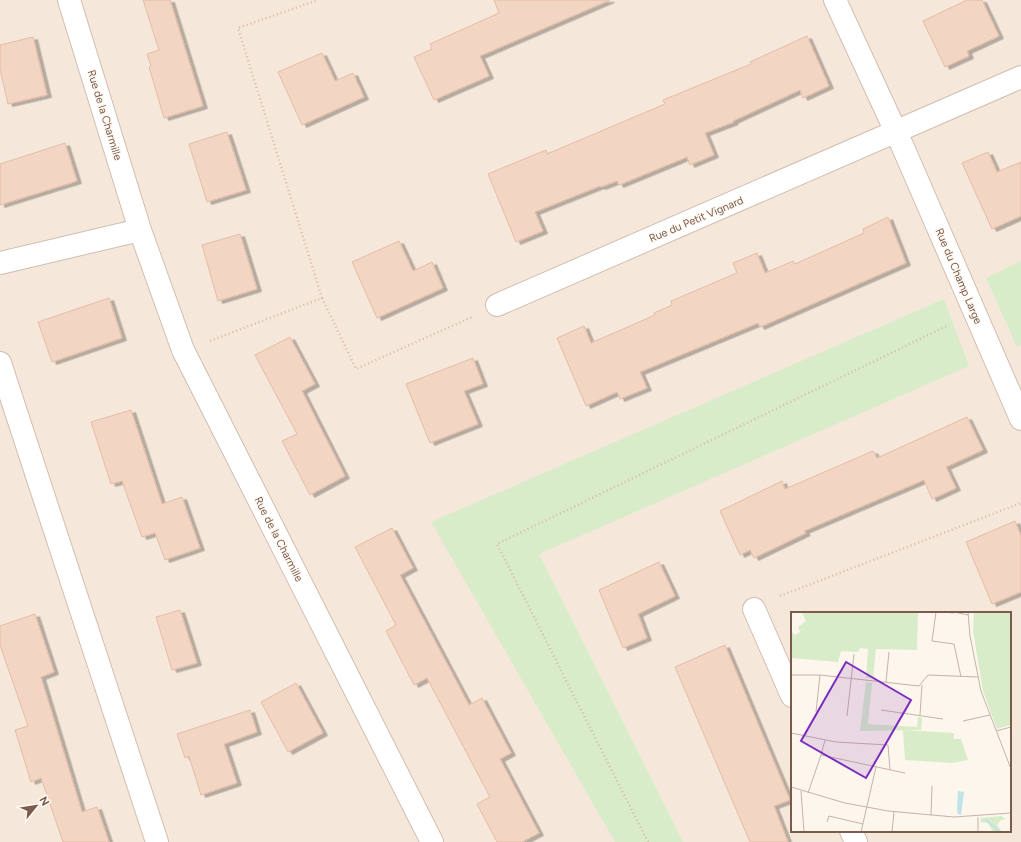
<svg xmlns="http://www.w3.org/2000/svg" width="1021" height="842" viewBox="0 0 1021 842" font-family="Figtree,sans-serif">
<defs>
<filter id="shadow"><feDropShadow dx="4.5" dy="2.5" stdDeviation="0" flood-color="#0004"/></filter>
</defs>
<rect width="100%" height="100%" fill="#fdf6ec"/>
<path fill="#f5e8da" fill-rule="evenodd" d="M 0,0 L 1021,0 L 1021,842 L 0,842 ZM 792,613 L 1010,613 L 1010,831 L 792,831 Z"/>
<path fill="#d8ecc9" d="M 1021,261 L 1021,345 L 1017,347 L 986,278 Z
M 944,299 L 969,366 L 539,554 L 683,842 L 615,842 L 431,522 Z"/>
<path fill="#f3d5c3" stroke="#e6bba3" filter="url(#shadow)" d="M 143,0 L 170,0 L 203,106 L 164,118 L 149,67 L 151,66 L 147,54 L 159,50 Z
M 494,0 L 610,0 L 480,56 L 489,76 L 434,100 L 414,57 L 432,49 L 430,44 L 499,13 Z
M 967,0 L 982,0 L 999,36 L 967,51 L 969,56 L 945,67 L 923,21 Z
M 807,36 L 829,86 L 803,98 L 800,90 L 733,121 L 734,122 L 705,133 L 714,155 L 690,165 L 687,157 L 619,185 L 617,181 L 601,187 L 600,186 L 535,212 L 543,231 L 516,242 L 488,174 L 546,150 L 547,154 L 665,104 L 663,100 L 751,64 L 750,62 Z
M 33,37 L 47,95 L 8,104 L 0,69 L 0,45 Z
M 322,53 L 335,81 L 353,73 L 364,97 L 302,125 L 278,72 Z
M 227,132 L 246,190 L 207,202 L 189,144 Z
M 65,143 L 77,181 L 0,205 L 0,164 Z
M 988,152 L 997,172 L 1021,162 L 1021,216 L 992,229 L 962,163 Z
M 888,217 L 906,263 L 760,327 L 758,323 L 640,372 L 647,388 L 620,399 L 617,392 L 586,406 L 557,338 L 584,326 L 591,343 L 655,315 L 654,313 L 672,305 L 671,301 L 737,273 L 733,263 L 757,253 L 765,273 L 793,261 L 795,264 L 864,233 L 863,229 Z
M 240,234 L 257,289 L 218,301 L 202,245 Z
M 399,241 L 413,271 L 432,262 L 443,288 L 377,318 L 352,262 Z
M 109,298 L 122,338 L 52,362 L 38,322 Z
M 290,337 L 315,384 L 302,391 L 345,476 L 310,495 L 282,441 L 297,434 L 255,355 Z
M 473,358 L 483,384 L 464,391 L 478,424 L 430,443 L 406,384 Z
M 131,410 L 162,504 L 182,497 L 200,548 L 165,560 L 155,533 L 142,537 L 122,481 L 111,484 L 91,422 Z
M 967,417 L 983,450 L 946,467 L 956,488 L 932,499 L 924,480 L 804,531 L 806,533 L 754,558 L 750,550 L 740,555 L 720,511 L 782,481 L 785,489 L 873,451 L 877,458 Z
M 1015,521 L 1021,536 L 1021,592 L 992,604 L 966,542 Z
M 392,528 L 413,568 L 400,575 L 469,705 L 482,698 L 511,753 L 500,759 L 539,833 L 522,842 L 497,842 L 477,804 L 490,797 L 427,678 L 414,685 L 386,631 L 396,625 L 355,547 Z
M 659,562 L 675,596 L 638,614 L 647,638 L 623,648 L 599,590 Z
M 180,610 L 197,663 L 172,670 L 156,617 Z
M 35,614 L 54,672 L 41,677 L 82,812 L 97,807 L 109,842 L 63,842 L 41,778 L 31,782 L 15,730 L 28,726 L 0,645 L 0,626 Z
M 725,645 L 790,800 L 774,806 L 788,842 L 750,842 L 675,667 Z
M 296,683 L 323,733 L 288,752 L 261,702 Z
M 250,710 L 257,732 L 224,744 L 237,783 L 201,795 L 189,756 L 185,758 L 177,734 Z"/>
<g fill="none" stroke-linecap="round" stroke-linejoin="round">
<defs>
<path id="minor" d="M 69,0 L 140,230 L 183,350 L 432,842
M 835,0 L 902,145 L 1021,419
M 0,263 L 140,230
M 497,305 L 1021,77
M 0,363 L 157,842
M 754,609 L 792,696
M 851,831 L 856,842"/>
</defs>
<use href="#minor" stroke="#d1beb0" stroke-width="24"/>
<path stroke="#d9b8a5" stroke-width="2.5" stroke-dasharray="1 3" stroke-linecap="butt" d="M 322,298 L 356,369 L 472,317
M 210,341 L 322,298 L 238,28 L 318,0
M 780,596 L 1021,503
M 648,842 L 497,544 L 949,325"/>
<use href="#minor" stroke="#fff" stroke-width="22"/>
</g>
<g text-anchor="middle" stroke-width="3" stroke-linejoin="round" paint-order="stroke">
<g font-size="11" fill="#7a5c4d" stroke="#fffaf3">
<text transform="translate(105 115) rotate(73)" y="4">Rue de la Charmille</text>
<text transform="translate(696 219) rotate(-23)" y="4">Rue du Petit Vignard</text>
<text transform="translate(959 276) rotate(67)" y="4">Rue du Champ Large</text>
<text transform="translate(279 539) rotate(63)" y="4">Rue de la Charmille</text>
</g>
</g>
<g transform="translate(791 612)">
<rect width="220" height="220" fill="#fdf6ec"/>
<path d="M 183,0 L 220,0 L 220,113 L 206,117 L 192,79 L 182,19 ZM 112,118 L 163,121 L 163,127 L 170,127 L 177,148 L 161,151 L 114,148 ZM 210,204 L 215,207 L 210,208 L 206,213 L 211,220 L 202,220 L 197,211 L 189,210 L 190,206 Z" fill="#d8ecc9"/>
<path d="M 15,0 L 127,0 L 126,38 L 85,37 L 82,66 L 75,66 L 77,37 L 69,36 L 67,40 L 50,39 L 47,50 L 0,46 L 0,19 L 4,23 L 9,20 L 7,15 L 15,9 L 11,1 ZM 75,70 L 81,71 L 77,112 L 126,115 L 127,105 L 131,106 L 130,118 L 69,119 Z" fill="#d8ecc9"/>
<path d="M 167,179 L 173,180 L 170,203 L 167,202 L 166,198 Z" fill="#bfe3e8"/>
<path fill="none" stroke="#bfe3e8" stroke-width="2" d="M 195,208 L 209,220"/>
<path fill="none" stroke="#c5b3a7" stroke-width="1" d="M 145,0 L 141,29 L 163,32 L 170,65M 151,0 L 163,1M 163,0 L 177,3M 177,0 L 179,24 L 190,79 L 220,157M 0,63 L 29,63 L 128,74 L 137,63 L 187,65M 95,70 L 98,40M 90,98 L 152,107M 25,100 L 29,63M 129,103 L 131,73M 56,104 L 63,42M 172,109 L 199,103M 205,119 L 220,115M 0,121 L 45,130 L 97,133 L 99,157M 30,143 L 34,128M 0,175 L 54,191 L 97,199 L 163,205 L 220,201M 10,179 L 13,220M 17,181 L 30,143 L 114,161M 140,203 L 141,174M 36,210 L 38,204 L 72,212M 70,220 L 85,155M 101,220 L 103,200M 187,220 L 187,205"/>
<path fill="#7b2cbf" fill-opacity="0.15" stroke="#7b2cbf" stroke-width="2" d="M 55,50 L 120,88 L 75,166 L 10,129 Z"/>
<rect width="220" height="220" fill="none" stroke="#7a5c4d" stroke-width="2"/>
</g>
<g transform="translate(36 806) rotate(60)" stroke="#fffaf3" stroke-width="3" paint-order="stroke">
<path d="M0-3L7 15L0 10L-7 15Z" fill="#7a5c4d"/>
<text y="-6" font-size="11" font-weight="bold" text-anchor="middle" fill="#7a5c4d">N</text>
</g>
</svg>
